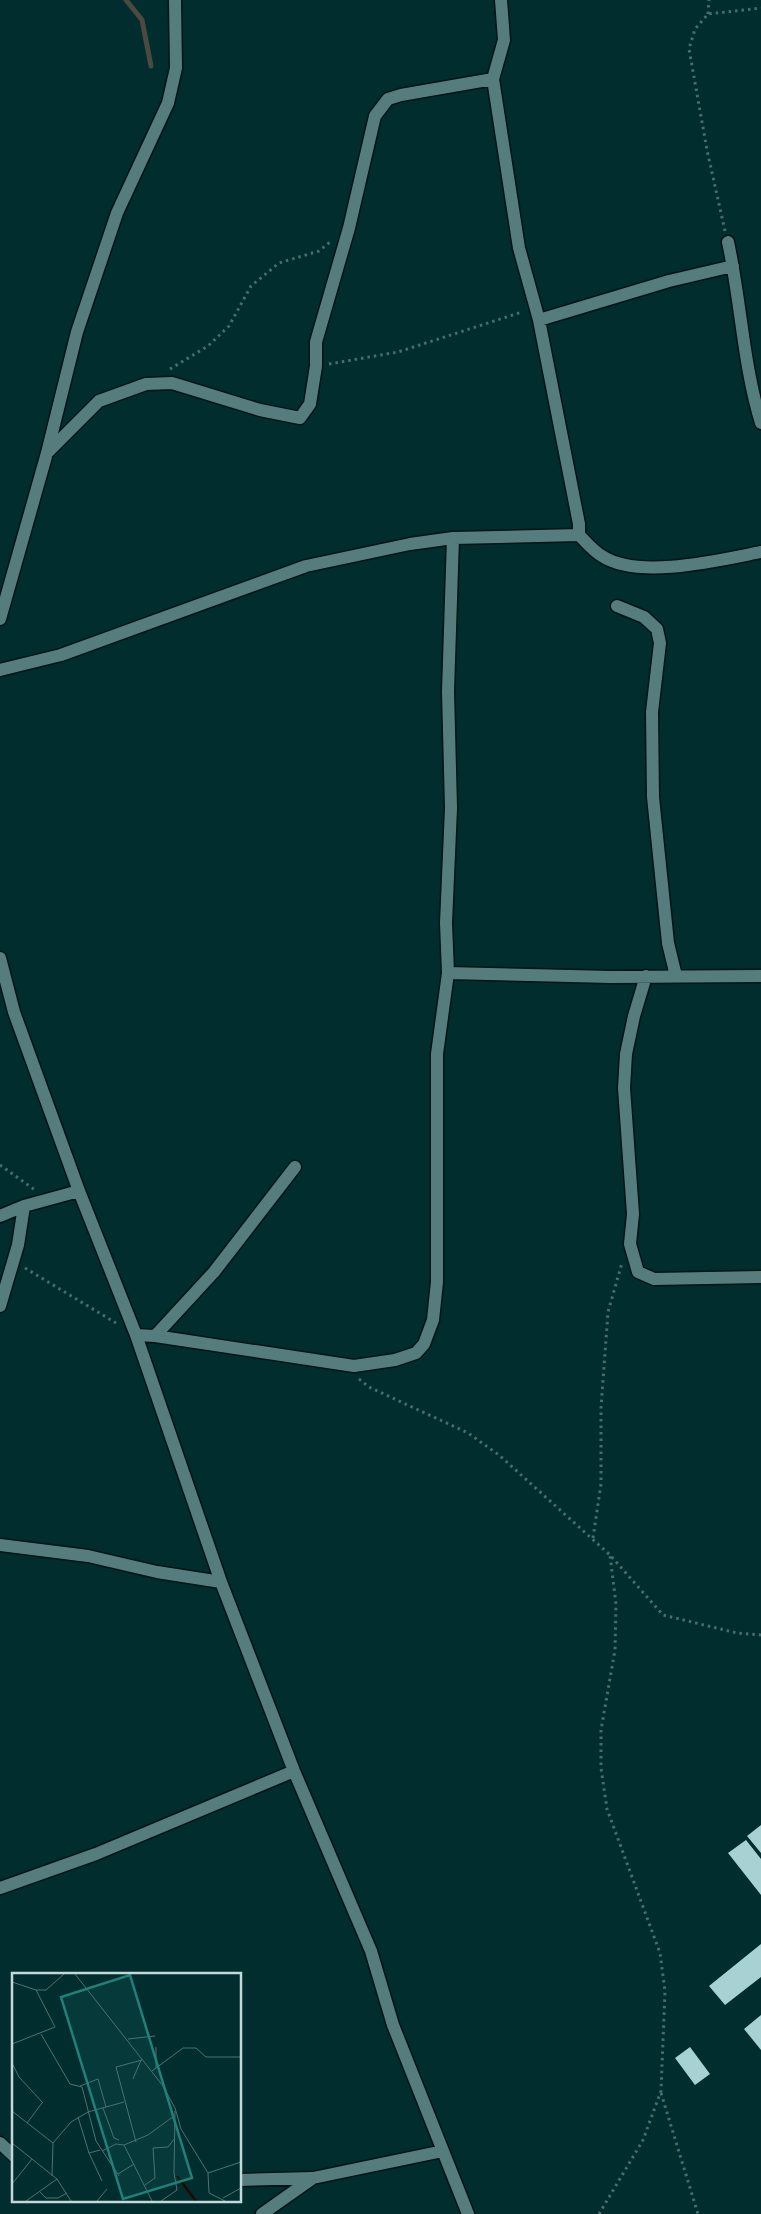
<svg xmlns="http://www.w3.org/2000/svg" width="761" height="2214" viewBox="0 0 761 2214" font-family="'Nunito Sans',sans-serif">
<rect width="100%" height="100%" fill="#022d2e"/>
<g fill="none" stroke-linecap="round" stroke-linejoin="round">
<path stroke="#4c4941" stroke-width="5" d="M 126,0 L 142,20 L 151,66"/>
</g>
<path fill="#a7d1d2" d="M 761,1825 L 761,1853 L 747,1836 Z
M 746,1840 L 761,1859 L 761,1895 L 728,1853 Z
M 761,1944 L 761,1977 L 725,2005 L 709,1986 Z
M 761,2015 L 761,2050 L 744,2029 Z
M 690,2047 L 710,2074 L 695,2085 L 675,2058 Z"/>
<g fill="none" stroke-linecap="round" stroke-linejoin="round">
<defs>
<path id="minor" d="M 501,0 L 504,40 L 493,79 L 519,248 L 539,320 L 579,524 L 579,535 C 586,542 593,551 602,556 C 638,580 720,560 761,552
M 728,242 C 741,302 743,364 761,423
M 539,320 L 669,281 L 733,266
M 47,453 L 99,401 L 146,384 L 172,383 L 260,410 L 300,418 L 310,404 L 316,366 L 316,342 L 349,228 L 375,116 L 388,99 L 401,95 L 493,79
M 617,606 L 644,617 L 657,629 L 660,643 L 652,712 L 653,797 L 668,943 L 676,976
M 0,619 L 47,453 L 77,332 L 117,213 L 168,103 L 176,68 L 175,0
M 0,670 L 61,655 L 306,566 L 410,544 L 453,538 L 579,535
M 0,958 L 14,1012 L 79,1191 L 136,1335 L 221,1582 L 294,1771 L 371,1951 L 393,2025 L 468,2214
M 448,973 L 611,977 L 761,976
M 646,976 L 634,1016 L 626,1054 L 624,1088 L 633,1214 L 630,1244 L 638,1272 L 654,1279 L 761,1277
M 0,1216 L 24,1206 L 79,1191
M 0,1306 L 18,1245 L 24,1206
M 136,1335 L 155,1336 L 354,1366 L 395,1360 L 416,1353 L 424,1344 L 433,1320 L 437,1282 L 437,1054 L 448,973 L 446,923 L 451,808 L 448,691 L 453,538
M 155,1336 L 214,1272 L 295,1167
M 0,1545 L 88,1556 L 157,1572 L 221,1582
M 0,1888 L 96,1854 L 294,1771
M 0,2143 L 14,2156
M 240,2180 L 313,2178 L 443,2151
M 262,2214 L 313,2178"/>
</defs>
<use href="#minor" stroke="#001415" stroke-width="15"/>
<path stroke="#496c6d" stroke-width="3" stroke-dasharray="2.5 4" stroke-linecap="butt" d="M 708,14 L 709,0
M 725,231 L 707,150 L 689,49 L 695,29 L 708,14 L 761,8
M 329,364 L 398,352 L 522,312
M 170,369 L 208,346 L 229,326 L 251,286 L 279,263 L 319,251 L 330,242
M 0,1165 L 35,1190
M 25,1268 L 116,1323
M 359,1379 L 369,1387 L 468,1433 L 499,1455 L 610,1555 L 663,1615 L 737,1633 L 761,1635
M 593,1538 L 601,1484 L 601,1408 L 608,1312 L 622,1263
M 661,2093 L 698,2214
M 599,2214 L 643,2140 L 661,2091 L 665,1991 L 660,1953 L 607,1809 L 601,1768 L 601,1730 L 615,1650 L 616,1604 L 610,1555"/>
<use href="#minor" stroke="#557d7d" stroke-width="12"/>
</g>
<g transform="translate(12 1973)">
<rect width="229" height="229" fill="#022d2e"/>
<path fill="none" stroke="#190c00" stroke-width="2.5" d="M 165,203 L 184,228"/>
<path fill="none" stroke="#4f7172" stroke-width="1" d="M 63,1 L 151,113 L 163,135 L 169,156 L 196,200 L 197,220 L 213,228M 0,9 L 24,17 L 34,17 L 52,1M 29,61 L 58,111 L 70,114 L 84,168 L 107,203M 116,66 L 143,63M 0,71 L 43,54 L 24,17M 144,74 L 144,95M 0,90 L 7,104 L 31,130M 140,98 L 171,75 L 184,75 L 194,84 L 229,84M 121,106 L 129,87M 68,113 L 86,106 L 94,134M 91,135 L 102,165 L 107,167M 0,138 L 41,170M 66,144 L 77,180 L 88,177M 15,150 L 30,130M 124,169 L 104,94 L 130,87M 0,170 L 45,206 L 59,228M 112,172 L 136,162 L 162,143M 90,178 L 104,171 L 112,172 L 140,228M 77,180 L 90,208M 196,200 L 229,189M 106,201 L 122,191M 40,203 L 41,170 L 59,149 L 76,139 L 112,129M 0,211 L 20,186M 133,212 L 143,205 L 141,175 L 156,174 L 163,165M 28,219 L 34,225 L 46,225 L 55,220M 211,225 L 229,215M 14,228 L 45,206M 85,228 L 95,216M 149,228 L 165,217 L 162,200 L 163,138"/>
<path fill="#218079" fill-opacity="0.15" stroke="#218079" stroke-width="2.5" d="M 118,2 L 180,205 L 111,226 L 49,24 Z"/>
<rect width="229" height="229" fill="none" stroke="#c3d8d8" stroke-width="2.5"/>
</g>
</svg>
